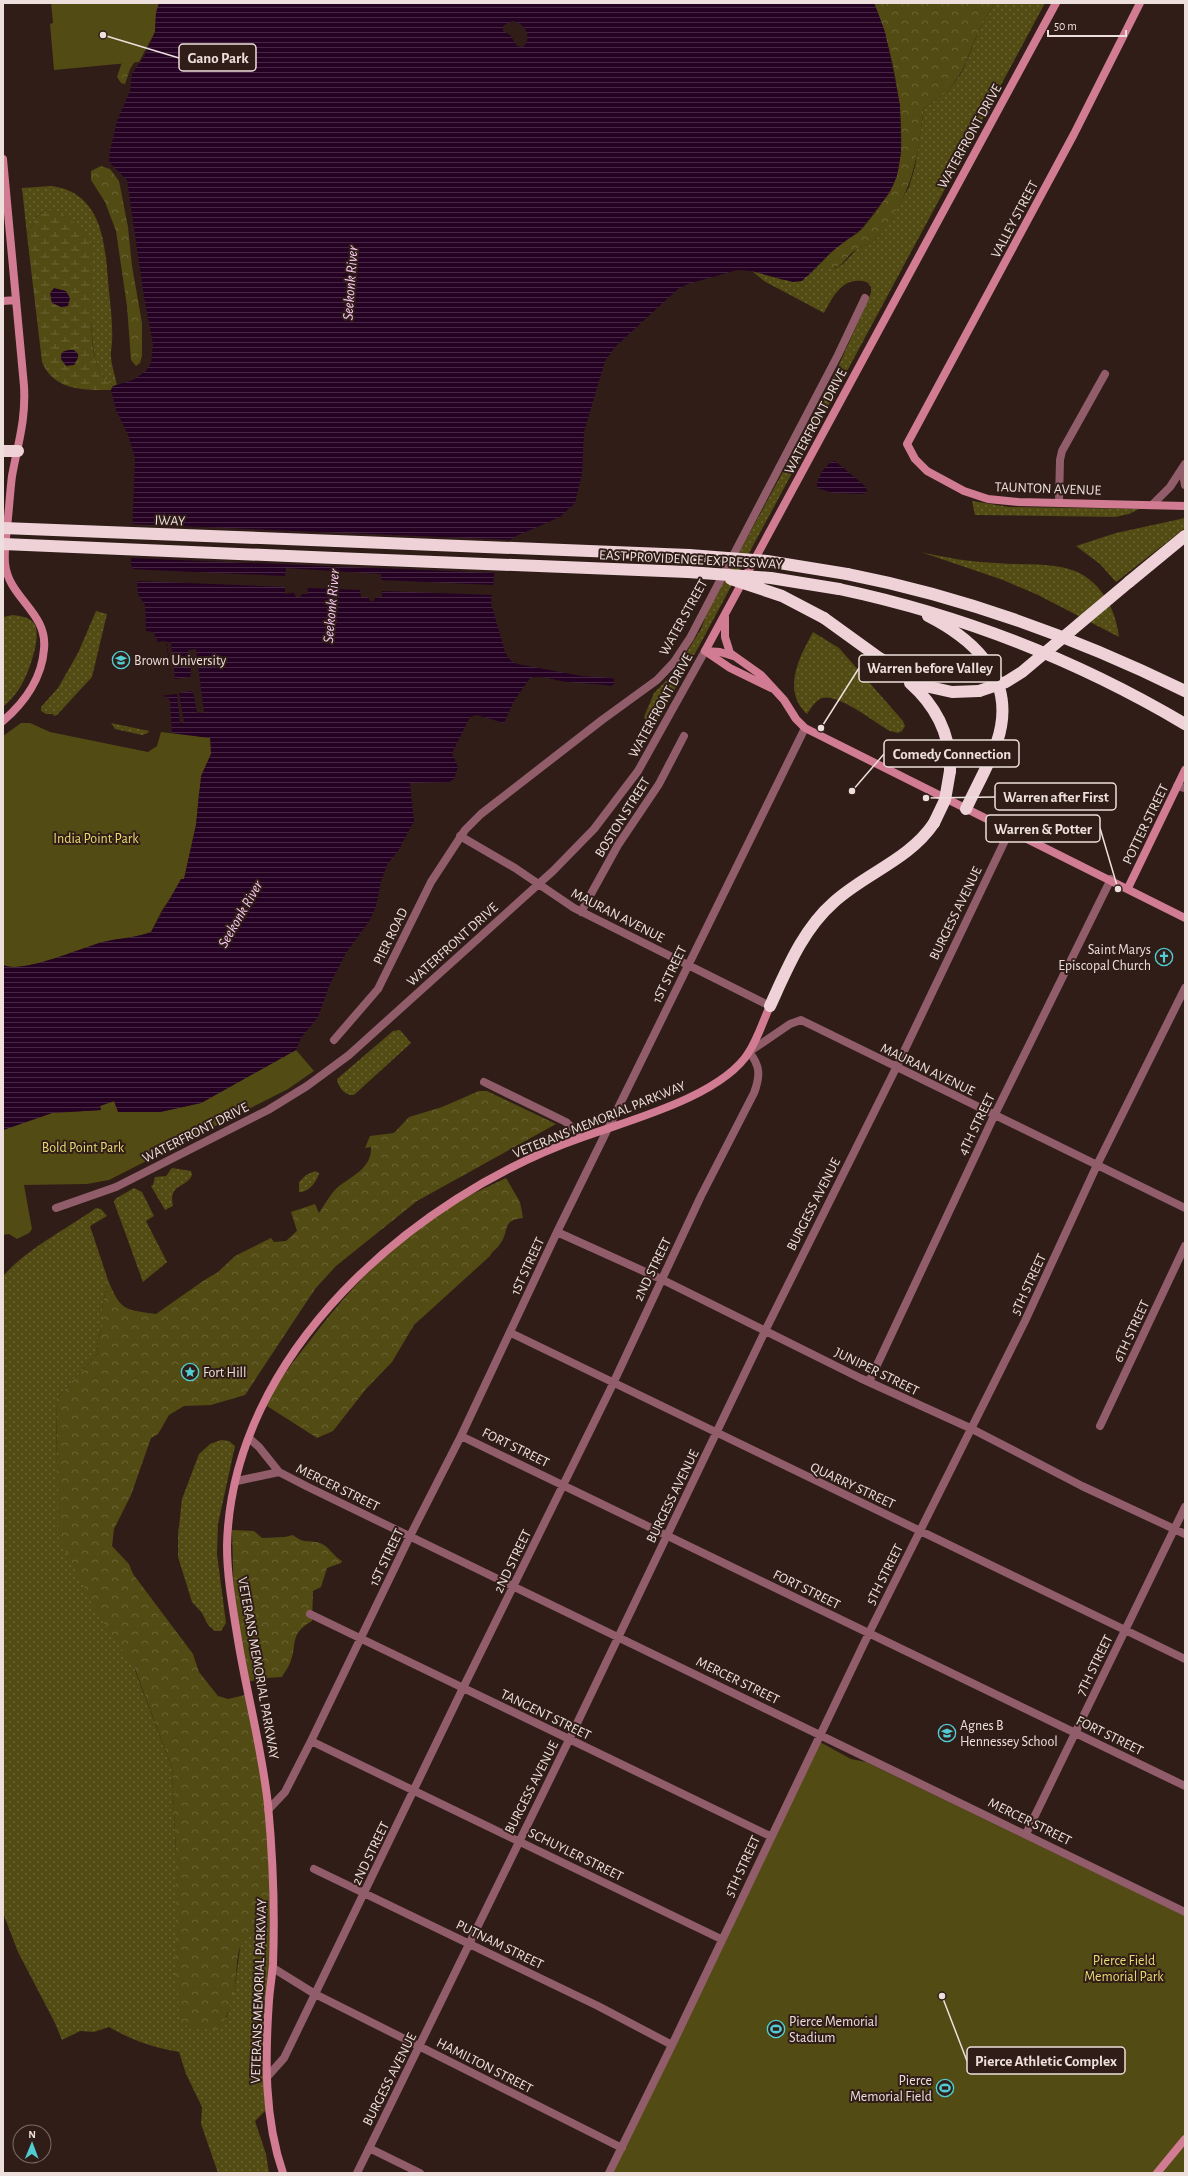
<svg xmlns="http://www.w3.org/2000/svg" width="1188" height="2176" viewBox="0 0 1188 2176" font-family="'Alegreya Sans',sans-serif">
<defs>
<pattern id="grass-dots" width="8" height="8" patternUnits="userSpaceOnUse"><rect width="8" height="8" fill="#524b13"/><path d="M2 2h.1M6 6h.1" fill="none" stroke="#6b6535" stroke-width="1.8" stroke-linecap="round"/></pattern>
<pattern id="forest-crowns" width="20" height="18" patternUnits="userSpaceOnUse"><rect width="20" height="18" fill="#524b13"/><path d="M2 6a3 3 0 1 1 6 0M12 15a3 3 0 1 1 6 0" fill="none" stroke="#6b6535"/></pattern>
<pattern id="wetland-marsh" width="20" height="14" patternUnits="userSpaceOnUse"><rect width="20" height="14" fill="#524b13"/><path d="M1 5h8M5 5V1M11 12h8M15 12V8" fill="none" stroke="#6b6535"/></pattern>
<pattern id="water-rules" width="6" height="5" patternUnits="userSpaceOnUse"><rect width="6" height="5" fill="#250223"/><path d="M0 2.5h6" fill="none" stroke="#452742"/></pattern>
</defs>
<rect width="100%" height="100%" fill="#301d18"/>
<path fill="url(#grass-dots)" d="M 995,3 L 1045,3 L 698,648 L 654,726 L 647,722 L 644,717 L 654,693 L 673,674 L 701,629 L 709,608 L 830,385 L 871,293 L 871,287 L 867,282 C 843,276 834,295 824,313 L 764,281 L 752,271 L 783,280 L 808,276 L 819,265 L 822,269 L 836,268 L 843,264 L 857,249 L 874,241 L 880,235 L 893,215 L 909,187 L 915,167 L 924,108 L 949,90 L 962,72 L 981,26 Z
M 52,186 C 106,194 105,250 109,291 C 111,311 114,334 111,351 C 110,361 115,375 117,385 L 113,386 C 108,381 102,377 99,370 C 88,347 91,280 91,253 C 88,230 68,215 46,210 L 37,216 L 27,235 L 22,188 Z
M 972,501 L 1009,507 L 1139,509 L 1129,514 L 1115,517 L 975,515 Z
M 1185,518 L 1185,528 L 1116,582 L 1100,564 L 1076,546 L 1116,533 Z
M 921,552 C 946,558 972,562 997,563 C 1018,565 1040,563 1061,567 C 1096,573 1115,604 1119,637 L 1038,595 L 1003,580 Z
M 96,611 L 107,614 L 92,677 L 57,715 L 54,716 L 53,714 L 46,714 L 41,711 L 41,707 L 58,688 L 78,653 Z
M 13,615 C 20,616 28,617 33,622 C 44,633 28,674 21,686 C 16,694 10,701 3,707 L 3,617 Z
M 813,632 L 839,648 L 903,721 L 905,726 L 902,731 L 898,733 L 890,731 C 875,723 839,693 822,698 C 815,701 811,708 807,714 C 781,690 800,656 813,632 Z
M 111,723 L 149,731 L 148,733 L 142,735 L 115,729 Z
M 400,1030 L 411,1043 L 354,1095 C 345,1096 338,1087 337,1079 L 393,1031 Z
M 172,1168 L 191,1171 L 192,1175 C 186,1189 168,1183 173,1206 L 165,1210 L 151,1186 L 153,1185 L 155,1177 L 166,1176 Z
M 315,1171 L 319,1173 C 317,1182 308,1193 299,1192 L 299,1182 L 306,1175 Z
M 134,1188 L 142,1192 L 154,1216 L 146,1221 L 167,1262 L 143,1282 L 114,1202 L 115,1199 Z
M 96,1208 L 101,1209 L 107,1216 L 90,1226 L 108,1280 L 102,1308 L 102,1329 L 98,1338 L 97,1354 L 56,1399 L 57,1464 L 172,1768 L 176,1855 L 226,2019 L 235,1985 L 241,1941 L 247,1934 L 273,1932 L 269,2107 L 255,2121 L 266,2154 L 269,2173 L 218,2173 L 201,2124 L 202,2107 L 186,2074 L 179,2052 C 151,2047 134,2041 109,2027 L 94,2032 L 80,2031 L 62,2040 L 55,2023 L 18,1952 L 3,1913 L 3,1276 C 28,1248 65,1230 96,1208 Z
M 221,1440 L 229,1441 L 235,1446 L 218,1524 L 217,1554 L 226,1623 L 221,1631 L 215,1631 L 208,1625 L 202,1613 L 192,1602 L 178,1557 L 178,1535 L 182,1499 L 199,1454 L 210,1444 Z"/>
<path fill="url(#forest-crowns)" d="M 874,3 L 995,3 L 981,26 L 962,71 L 949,90 L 924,108 C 917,153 917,178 891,219 C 886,226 882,235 874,241 C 869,244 863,246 857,249 C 842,258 846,270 822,269 L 819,265 C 827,257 834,249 844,242 C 849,238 856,235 861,230 C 871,219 881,205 889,193 C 916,153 893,46 874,3 Z
M 139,55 L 130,69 L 125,84 L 121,83 L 117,77 L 122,62 Z
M 101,166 L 110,169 L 119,181 L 128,227 L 132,266 L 142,323 L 142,356 L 140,363 L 136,366 L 131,360 L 127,306 L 116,231 L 105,202 L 91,180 L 91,171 Z
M 479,1091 L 487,1091 L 556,1124 L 417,1201 L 336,1266 L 315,1289 L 245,1395 L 211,1405 L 184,1406 L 169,1415 L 158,1434 L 151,1438 L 131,1495 L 114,1529 L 112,1546 L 129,1564 L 133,1574 L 193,1654 L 199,1672 L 218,1696 L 228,1699 L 249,1694 L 266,1781 L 273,1932 L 248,1934 C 235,1947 238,1967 235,1984 C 233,2000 227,2017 219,2030 L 182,2025 L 175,1977 L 176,1855 L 172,1768 L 135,1669 L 97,1613 L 58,1535 L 56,1399 L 97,1354 L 98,1338 L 102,1329 L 102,1308 L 108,1280 C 121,1311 123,1309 156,1314 L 203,1281 L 218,1272 L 235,1256 L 271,1238 L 274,1242 L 286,1241 L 297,1231 L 291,1212 L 315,1204 L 319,1213 C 325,1204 331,1193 338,1187 C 352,1176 372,1168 371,1147 L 365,1148 L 370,1136 L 394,1133 L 409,1117 L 442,1107 Z
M 506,1178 L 520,1202 L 523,1218 C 501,1220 510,1231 500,1244 C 497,1249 493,1250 490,1256 L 414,1325 L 392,1362 L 366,1389 L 333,1431 L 317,1438 L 267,1406 C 277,1382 292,1363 308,1343 C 344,1295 392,1242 444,1210 C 463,1198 485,1188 506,1178 Z
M 232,1530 L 254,1531 L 262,1538 L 285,1537 L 293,1535 C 306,1545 306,1539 320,1543 C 330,1547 333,1556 342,1561 L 341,1563 L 327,1568 L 321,1587 L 313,1591 L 312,1621 C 288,1635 298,1644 290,1663 C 288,1668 284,1673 282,1677 L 265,1678 L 247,1682 L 234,1603 Z"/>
<path fill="url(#wetland-marsh)" d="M 46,210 C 64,210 82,228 90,242 C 95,278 85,340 99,370 C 102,377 108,381 113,386 L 111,390 C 84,390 54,391 42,362 L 27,235 L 37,216 Z"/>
<path fill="#524b13" d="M 51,3 L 159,3 L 156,13 L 155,32 L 139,62 L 54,70 L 50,24 L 53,23 Z
M 21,723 L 30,723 L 50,732 L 148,752 L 157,746 L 161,732 L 211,738 L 211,754 L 204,770 L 199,793 L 196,825 L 184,879 L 162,910 L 151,932 C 136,938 119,938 103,942 C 81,948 23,974 3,965 L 3,736 Z
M 296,1050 L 314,1071 L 288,1089 L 109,1180 L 87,1184 L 24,1185 L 32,1229 L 29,1233 L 17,1239 L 9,1234 L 3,1235 L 3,1130 L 52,1113 L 101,1110 L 100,1106 L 114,1101 L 160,1112 L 201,1103 Z
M 820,1742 L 851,1759 L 866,1762 L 1185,1916 L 1185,2173 L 611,2173 Z"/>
<path fill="url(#water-rules)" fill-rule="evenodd" d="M 159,3 L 874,3 L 885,32 L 900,105 L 901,152 L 897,176 L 889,193 L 861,229 L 831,252 L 802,281 L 793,282 L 752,271 L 737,270 L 688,284 L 678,289 L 615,347 L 605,361 L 584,432 L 582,474 L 575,503 L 560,517 L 514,537 L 507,543 L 495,567 L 491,603 L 505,652 L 510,660 L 517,664 L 582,676 L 611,678 L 614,679 L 614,684 L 611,686 C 596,683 582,684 567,682 C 554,681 542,674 530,678 L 514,701 L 504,723 L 477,715 L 470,717 L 452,753 L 458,767 L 454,779 L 449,782 L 410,783 L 414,821 L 398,851 L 388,863 L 381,881 L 376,906 L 370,920 L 346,953 L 330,984 L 318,1017 L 301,1038 L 296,1050 L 201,1103 L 160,1112 L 118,1112 L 114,1101 L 100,1106 L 101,1110 L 52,1113 L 3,1130 L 3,965 C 23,974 81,948 103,942 C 119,938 136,938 151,932 L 181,879 L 184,879 L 196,825 L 201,776 L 211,754 L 210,738 L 172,733 L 170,701 L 167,697 L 163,696 L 157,639 L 155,638 L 154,632 L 146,631 L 145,605 L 138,594 L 137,579 L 131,564 L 135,458 L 128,435 L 116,410 L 111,390 L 113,386 L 133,380 L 146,371 L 151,363 L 153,344 L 144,297 L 127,180 L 109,162 L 110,151 L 117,121 L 130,91 L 132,74 L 145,55 L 155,32 L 156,13 ZM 512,21 C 525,22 533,38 523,47 L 517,46 L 510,35 L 503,31 L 503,26 Z
M 54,288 L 66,291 L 70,298 L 68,306 L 61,307 L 52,303 L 50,293 Z
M 74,350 L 78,354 L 78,358 L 74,365 L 66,366 L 61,359 C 60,350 66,350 74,350 Z
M 835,461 L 865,486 L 867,491 L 864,494 L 833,493 L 817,488 C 816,480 826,462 835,461 Z"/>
<path fill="#301d18" d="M 131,524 L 514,540 L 501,555 L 496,573 L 129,558 Z
M 286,568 L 381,574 L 381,580 L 494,585 L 493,595 L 382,591 L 382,597 L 375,598 L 374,601 L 370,601 L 368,597 L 361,597 L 360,590 L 308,588 L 307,594 L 302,594 L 300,597 L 296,597 L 294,593 L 285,594 L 285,587 L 136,581 L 130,569 L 285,576 Z
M 166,641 L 171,679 L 167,642 L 171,642 L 175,679 L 190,677 L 191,672 L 188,650 L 196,649 L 204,712 L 197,713 L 194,696 L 192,691 L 179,693 L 184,722 L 180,723 L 177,694 L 161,696 L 156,644 L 156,642 Z"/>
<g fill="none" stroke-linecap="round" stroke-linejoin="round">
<path stroke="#925d6a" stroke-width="8" d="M 1182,469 L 1185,485
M 1059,502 L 1060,460 L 1062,451 L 1105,374
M 1152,505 L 1170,487 L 1185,464
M 1177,786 L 1185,788
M 460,836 L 515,868 L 574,908 L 770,1006
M 581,912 L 618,845 L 659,784 L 684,736
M 334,1040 L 378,989 L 431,882 L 465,830 L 481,814 L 602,720 L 657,680 L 674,662 L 690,638 L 838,355 L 865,298
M 484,1082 L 566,1122 L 582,1137
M 56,1208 L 116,1187 L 268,1110 L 307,1086 L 349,1055 L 553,871 L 594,829 L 638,771 L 705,651
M 557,1232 L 661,1279 L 860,1378 L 970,1428 L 1082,1486 L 1185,1534
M 511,1333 L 1185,1659
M 869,1382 L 994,1116 L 1111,879
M 1100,1426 L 1185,1246
M 461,1436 L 1185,1786
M 250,1439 L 259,1447 L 279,1472 L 308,1487 L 1185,1912
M 237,1481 L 279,1472
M 310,1614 L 770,1836
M 311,1741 L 721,1939
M 268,1810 L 285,1792 L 311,1741 L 410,1536 L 461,1436 L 557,1232 L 805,728
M 1026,1834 L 1185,1507
M 314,1869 L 598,2006 L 672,2045
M 273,1968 L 315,1994 L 622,2148
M 267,2077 L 284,2058 L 315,1994 L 463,1688 L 610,1390 L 701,1196 L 754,1093 C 760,1077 761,1066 749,1052 L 790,1024 L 801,1020 L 1185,1208
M 369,2148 L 420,2173
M 357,2173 L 569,1740 L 766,1329 L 896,1068 L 1010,830
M 609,2173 L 672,2045 L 869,1633 L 1025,1321 L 1097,1165 L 1185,988"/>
<path stroke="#d17c92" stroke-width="8" d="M 1140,3 L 1074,134 L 907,444 L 915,459 L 927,471 L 964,491 L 988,499 L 1019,502 L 1185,506
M 3,159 L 24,386 C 26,420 18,443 12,476 C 10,492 9,510 7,527 C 6,539 4,551 5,563 C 8,598 48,612 44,649 C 42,678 24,703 3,721
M 3,301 L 16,300
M 725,617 L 725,637 L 730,653 L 761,675 L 784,700 L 796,719 L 805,728 L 1185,918
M 705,651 L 1056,3
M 705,651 L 730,668 L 771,688
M 705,651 L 720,652 L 733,656
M 1128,888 L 1185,770
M 283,2173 C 264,2118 265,2058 269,2000 C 270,1988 272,1976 273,1964 C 275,1911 273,1858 268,1805 C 262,1749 247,1695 238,1640 C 233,1609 227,1578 227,1546 C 231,1354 414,1196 583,1137 C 630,1120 722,1096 749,1052 C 758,1038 763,1021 770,1006
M 1157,2173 L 1185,2139"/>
<path stroke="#eed2d8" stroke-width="12" d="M 3,451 L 18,451
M 336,541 L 689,555
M 335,558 L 688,572
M 847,574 C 965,597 1077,638 1185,691
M 1129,582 L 1185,536
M 839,589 C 962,615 1077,660 1185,724
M 928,616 C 979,642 1017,682 997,742 C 989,765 976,787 966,809
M 824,618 L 878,657 L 925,686 L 952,692 L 979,691
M 910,683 C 936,706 951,735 950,771
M 770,1006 C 787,969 803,929 834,902 C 866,873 909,860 934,823"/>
<path stroke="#eed2d8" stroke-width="12" d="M 3,528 L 336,541
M 3,544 L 335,558
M 689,555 L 767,561 L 847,574
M 688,572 L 771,578 L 839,589
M 731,579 L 782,596 L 824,618
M 979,691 L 1006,682 L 1022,672 L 1129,582
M 934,823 L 945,800 L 950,771"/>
</g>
<defs>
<symbol id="university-ring" viewBox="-11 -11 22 22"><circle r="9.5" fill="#301d18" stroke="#51ccd3" stroke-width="1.5"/><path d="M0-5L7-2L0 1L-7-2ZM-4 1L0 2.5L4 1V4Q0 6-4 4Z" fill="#51ccd3"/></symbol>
<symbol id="church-ring" viewBox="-11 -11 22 22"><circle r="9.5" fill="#301d18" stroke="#51ccd3" stroke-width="1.5"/><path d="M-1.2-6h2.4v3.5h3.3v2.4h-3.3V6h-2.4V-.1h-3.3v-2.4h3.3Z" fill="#51ccd3"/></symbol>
<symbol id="sight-ring" viewBox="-11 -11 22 22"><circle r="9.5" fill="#301d18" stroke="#51ccd3" stroke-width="1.5"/><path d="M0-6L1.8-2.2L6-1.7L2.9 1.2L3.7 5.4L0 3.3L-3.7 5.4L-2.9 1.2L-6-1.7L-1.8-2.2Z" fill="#51ccd3"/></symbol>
<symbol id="school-ring" viewBox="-11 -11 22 22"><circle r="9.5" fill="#301d18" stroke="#51ccd3" stroke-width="1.5"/><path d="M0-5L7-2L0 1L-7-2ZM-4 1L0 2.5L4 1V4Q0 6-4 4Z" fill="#51ccd3"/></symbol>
<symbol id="stadium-ring" viewBox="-11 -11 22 22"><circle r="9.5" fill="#301d18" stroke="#51ccd3" stroke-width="1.5"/><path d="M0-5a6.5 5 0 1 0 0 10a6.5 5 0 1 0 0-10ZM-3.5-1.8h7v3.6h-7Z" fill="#51ccd3"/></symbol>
</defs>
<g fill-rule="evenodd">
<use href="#university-ring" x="111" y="650" width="20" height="20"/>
<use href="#church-ring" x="1154" y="947" width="20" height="20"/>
<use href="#sight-ring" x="180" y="1362" width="20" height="20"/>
<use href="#school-ring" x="937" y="1723" width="20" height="20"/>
<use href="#stadium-ring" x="766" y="2019" width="20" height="20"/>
<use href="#stadium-ring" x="935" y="2078" width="20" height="20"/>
</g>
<g text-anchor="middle" stroke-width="4" stroke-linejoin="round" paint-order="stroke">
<g font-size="14" fill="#ede0dc" stroke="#301d18">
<text transform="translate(969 136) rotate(-61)" y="5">WATERFRONT DRIVE</text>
<text transform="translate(1014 219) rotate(-62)" y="5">VALLEY STREET</text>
<text transform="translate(815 421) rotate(-62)" y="5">WATERFRONT DRIVE</text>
<text transform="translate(1048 488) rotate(2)" y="5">TAUNTON AVENUE</text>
<text transform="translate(170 520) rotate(2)" y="5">IWAY</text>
<text transform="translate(691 559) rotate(3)" y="5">EAST PROVIDENCE EXPRESSWAY</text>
<text transform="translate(683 617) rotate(-61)" y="5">WATER STREET</text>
<text transform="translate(660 705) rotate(-61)" y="5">WATERFRONT DRIVE</text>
<text transform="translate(622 817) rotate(-58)" y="5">BOSTON STREET</text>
<text transform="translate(1145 824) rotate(-64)" y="5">POTTER STREET</text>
<text transform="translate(955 913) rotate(-64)" y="5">BURGESS AVENUE</text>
<text transform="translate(618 915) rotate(27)" y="5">MAURAN AVENUE</text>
<text transform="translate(390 936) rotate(-64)" y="5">PIER ROAD</text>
<text transform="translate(452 944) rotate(-42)" y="5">WATERFRONT DRIVE</text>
<text transform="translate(669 974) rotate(-64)" y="5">1ST STREET</text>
<text transform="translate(928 1069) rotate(26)" y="5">MAURAN AVENUE</text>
<text transform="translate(599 1119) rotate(-22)" y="5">VETERANS MEMORIAL PARKWAY</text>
<text transform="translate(976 1124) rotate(-64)" y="5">4TH STREET</text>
<text transform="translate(195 1132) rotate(-27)" y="5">WATERFRONT DRIVE</text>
<text transform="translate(813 1204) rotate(-63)" y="5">BURGESS AVENUE</text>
<text transform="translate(527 1266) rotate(-65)" y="5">1ST STREET</text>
<text transform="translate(652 1269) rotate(-64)" y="5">2ND STREET</text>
<text transform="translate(1028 1284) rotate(-65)" y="5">5TH STREET</text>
<text transform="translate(1131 1331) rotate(-65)" y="5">6TH STREET</text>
<text transform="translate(877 1371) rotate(26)" y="5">JUNIPER STREET</text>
<text transform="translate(516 1447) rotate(26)" y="5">FORT STREET</text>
<text transform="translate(853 1485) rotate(25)" y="5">QUARRY STREET</text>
<text transform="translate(338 1487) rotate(26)" y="5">MERCER STREET</text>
<text transform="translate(672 1496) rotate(-64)" y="5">BURGESS AVENUE</text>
<text transform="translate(386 1557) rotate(-64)" y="5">1ST STREET</text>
<text transform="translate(512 1561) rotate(-64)" y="5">2ND STREET</text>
<text transform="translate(884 1574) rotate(-63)" y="5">5TH STREET</text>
<text transform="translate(807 1589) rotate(26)" y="5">FORT STREET</text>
<text transform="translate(1094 1665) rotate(-64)" y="5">7TH STREET</text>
<text transform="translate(259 1668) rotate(80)" y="5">VETERANS MEMORIAL PARKWAY</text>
<text transform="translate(738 1680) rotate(26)" y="5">MERCER STREET</text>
<text transform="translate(546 1714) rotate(26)" y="5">TANGENT STREET</text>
<text transform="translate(1110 1735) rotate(26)" y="5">FORT STREET</text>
<text transform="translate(531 1787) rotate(-63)" y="5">BURGESS AVENUE</text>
<text transform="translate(1030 1821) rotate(26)" y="5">MERCER STREET</text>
<text transform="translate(370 1853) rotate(-64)" y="5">2ND STREET</text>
<text transform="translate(576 1854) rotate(26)" y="5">SCHUYLER STREET</text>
<text transform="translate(742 1866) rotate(-65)" y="5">5TH STREET</text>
<text transform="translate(500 1944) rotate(26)" y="5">PUTNAM STREET</text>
<text transform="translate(258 1991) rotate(-88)" y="5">VETERANS MEMORIAL PARKWAY</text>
<text transform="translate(485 2065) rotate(27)" y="5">HAMILTON STREET</text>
<text transform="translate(389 2079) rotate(-63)" y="5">BURGESS AVENUE</text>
</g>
<g font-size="14" fill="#ede0dc" stroke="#301d18" text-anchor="start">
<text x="134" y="665">Brown University</text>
<text x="1151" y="954" text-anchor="end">Saint Marys<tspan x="1151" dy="16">Episcopal Church</tspan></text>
<text x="203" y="1377">Fort Hill</text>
<text x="960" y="1730">Agnes B<tspan x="960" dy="16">Hennessey School</tspan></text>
<text x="789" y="2026">Pierce Memorial<tspan x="789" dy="16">Stadium</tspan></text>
<text x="932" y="2085" text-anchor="end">Pierce<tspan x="932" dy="16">Memorial Field</tspan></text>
</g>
<g font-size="14" fill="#e9db71" stroke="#301d18">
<text x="96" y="843">India Point Park</text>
<text x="83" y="1152">Bold Point Park</text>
<text x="1124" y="1965">Pierce Field<tspan x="1124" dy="16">Memorial Park</tspan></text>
</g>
<g font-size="15" font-style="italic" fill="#f7c7f1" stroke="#301d18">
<text transform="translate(350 283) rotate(-86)" y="5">Seekonk River</text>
<text transform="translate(331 606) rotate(-85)" y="5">Seekonk River</text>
<text transform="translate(240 914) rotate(-60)" y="5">Seekonk River</text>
</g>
</g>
<path fill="none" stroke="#ede0dc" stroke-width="1.5" d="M103 35L179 58M821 728L859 668M852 791L884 754M926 798L995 797M1118 889L1100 828M942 1996L967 2061"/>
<g fill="#ede0dc" stroke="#301d18" stroke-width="1.5">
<circle cx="103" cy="35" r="4"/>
<circle cx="821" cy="728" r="4"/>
<circle cx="852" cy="791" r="4"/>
<circle cx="926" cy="798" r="4"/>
<circle cx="1118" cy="889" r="4"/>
<circle cx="942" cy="1996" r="4"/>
</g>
<g fill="#301d18" stroke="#ede0dc" stroke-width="1.5">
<rect x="179" y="44" width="77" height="27" rx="4"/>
<rect x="859" y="655" width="142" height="27" rx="4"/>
<rect x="884" y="740" width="135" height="27" rx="4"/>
<rect x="995" y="783" width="121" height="27" rx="4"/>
<rect x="986" y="815" width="114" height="27" rx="4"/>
<rect x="967" y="2047" width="158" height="27" rx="4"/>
</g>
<g font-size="15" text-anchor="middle" font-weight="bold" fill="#ede0dc">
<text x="218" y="63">Gano Park</text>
<text x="930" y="673">Warren before Valley</text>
<text x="952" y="759">Comedy Connection</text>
<text x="1056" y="802">Warren after First</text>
<text x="1043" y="834">Warren &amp; Potter</text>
<text x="1046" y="2066">Pierce Athletic Complex</text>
</g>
<rect width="1188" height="2176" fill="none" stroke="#ede0dc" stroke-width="8"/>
<g transform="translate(32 2144) rotate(1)"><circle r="19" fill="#301d18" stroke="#7c6b66"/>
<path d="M0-3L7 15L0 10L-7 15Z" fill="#51ccd3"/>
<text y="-6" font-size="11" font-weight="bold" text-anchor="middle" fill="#ede0dc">N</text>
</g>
<path d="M1048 30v6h78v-6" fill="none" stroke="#ede0dc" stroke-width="2"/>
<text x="1054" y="30" font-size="12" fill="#ede0dc" stroke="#301d18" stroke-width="3" paint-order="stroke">50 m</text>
</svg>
